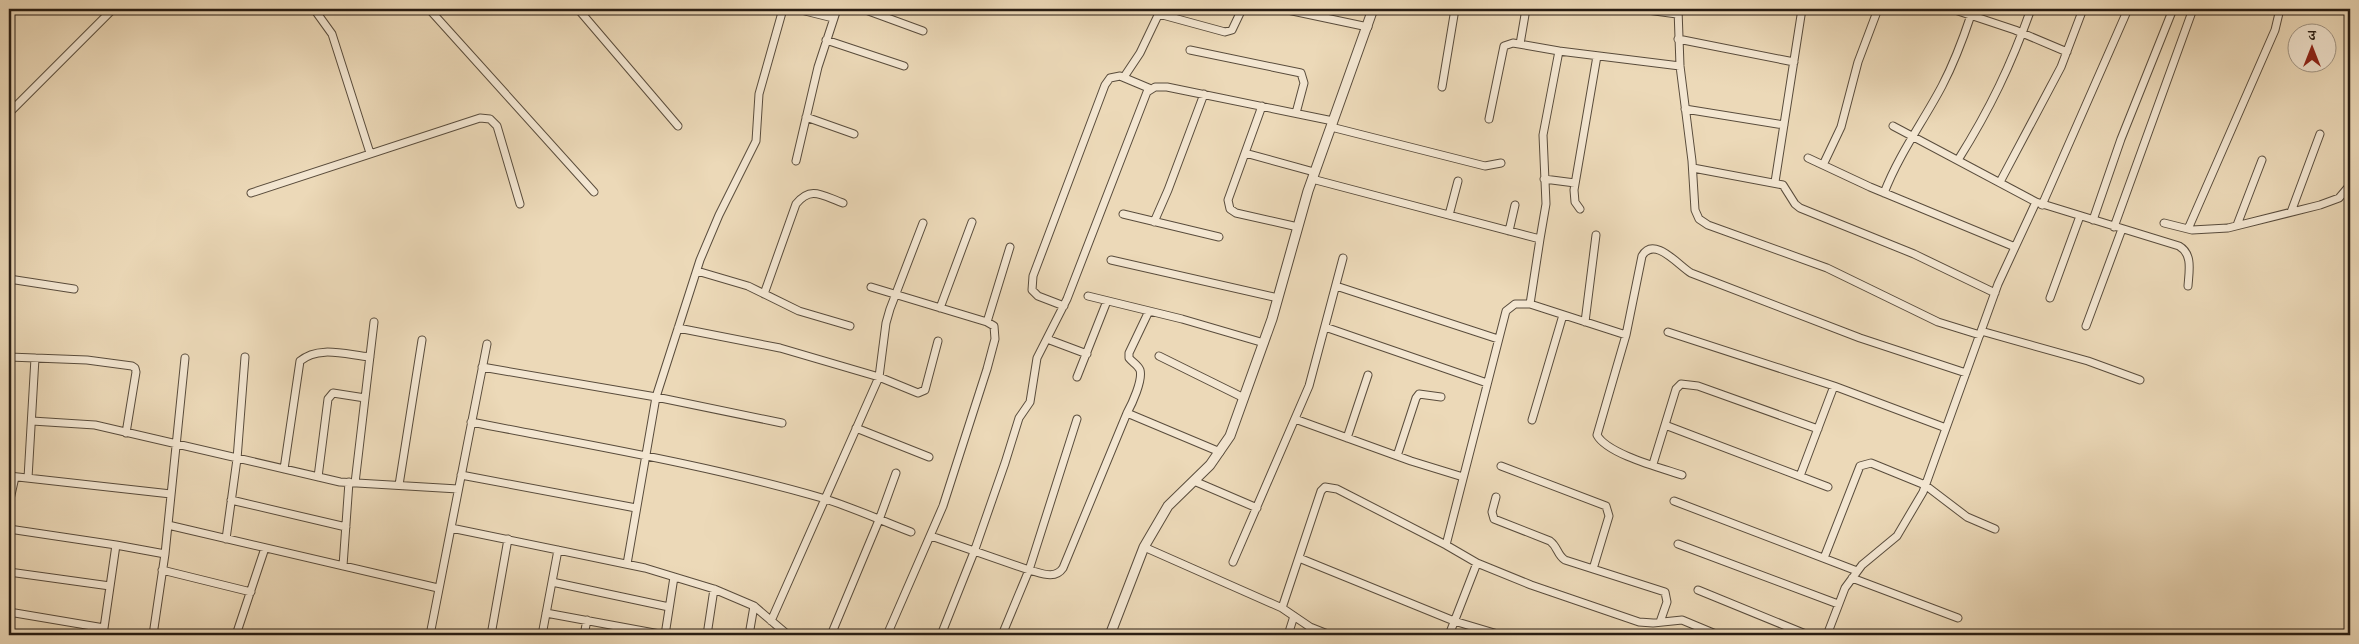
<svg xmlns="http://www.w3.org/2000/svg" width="2359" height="644" viewBox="0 0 2359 644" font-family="'Old Standard TT','Noto Serif Devanagari',serif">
<rect width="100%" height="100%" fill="#ecd9b8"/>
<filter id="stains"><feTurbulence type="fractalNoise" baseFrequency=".004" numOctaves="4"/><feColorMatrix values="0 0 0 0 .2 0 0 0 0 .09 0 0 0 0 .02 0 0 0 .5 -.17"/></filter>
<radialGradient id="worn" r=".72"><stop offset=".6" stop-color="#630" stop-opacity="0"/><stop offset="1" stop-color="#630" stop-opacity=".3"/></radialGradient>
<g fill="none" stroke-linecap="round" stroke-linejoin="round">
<defs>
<path id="minor" d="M 314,9 L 332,34 L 370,153
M 429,9 L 594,192
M 578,9 L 678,126
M 797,9 L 833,18
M 863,9 L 923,31
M 1283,9 L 1368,27
M 1640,9 L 1677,14
M 1678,9 L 1680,66 L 1692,161 L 1695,210 L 1699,219 L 1708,225 L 1827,268 L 1938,322 L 1980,335
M 1952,9 L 2015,30 L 2067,52
M 1159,14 L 1225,32 L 1232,30 L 1242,9
M 1678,39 L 1794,62
M 826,40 L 904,66
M 1520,44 L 1526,9
M 1190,50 L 1301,73 L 1304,83 L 1296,113
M 1124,77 L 1140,53 L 1161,9
M 1442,87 L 1455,9
M 1262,106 L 1228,200 L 1230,209 L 1236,213 L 1298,227
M 1685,109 L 1784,125
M 9,113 L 113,9
M 806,117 L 854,134
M 1489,119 L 1504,46 L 1513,43 L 1559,51
M 1893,126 L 2036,202 L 2179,246 C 2193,254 2189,271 2188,286
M 1331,127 L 1485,166 L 1501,163
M 1245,153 L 1314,172
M 1808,158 L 1870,187 L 2015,247
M 1958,160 C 1990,109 2011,65 2031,9
M 796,161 L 818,67 L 837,9
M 1823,165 L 1841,127 L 1858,62 L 1878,9
M 1693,168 L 1783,185 L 1795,204 L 1800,208 L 1914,254 L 1995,293
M 1312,179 L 1540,239 L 1530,304 L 1515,304 L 1506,311 L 1446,545 L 1477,563 L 1449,635
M 1544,179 L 1575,183
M 1775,182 L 1802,9
M 2000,182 L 2061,67 L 2083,9
M 251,193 L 480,118 L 490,119 L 497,126 L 520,204
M 1884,193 C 1899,154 1923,122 1942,86 C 1954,63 1963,39 1971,15
M 2042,205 L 2128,9
M 1580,209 L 1575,202 L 1574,190 L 1597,56
M 2291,212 L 2320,134
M 1123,214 L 1219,237
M 1449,215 L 1458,181
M 2093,220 L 2121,139 L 2173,9
M 1154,222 L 1168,190 L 1204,94
M 2164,223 L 2192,230 L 2228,228 L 2320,205 L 2339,198 L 2350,185
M 2237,225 L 2262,160
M 2114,227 L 2193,9
M 2188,229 L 2275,30 L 2280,9
M 1509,231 L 1515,205
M 1540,239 L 1546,204 L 1543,135 L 1559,51 L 1680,66
M 1111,260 L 1278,298
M 697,271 L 748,286 L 799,311 L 850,326
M 9,279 L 74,289
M 1336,286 L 1498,339
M 871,287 L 987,322 L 994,326 L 995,339 L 987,369 L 943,506 L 887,635
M 764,294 L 796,204 C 811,185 823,196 843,203
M 1088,296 L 1182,319 L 1264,343
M 2050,298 L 2080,216
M 1530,304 L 1626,335 L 1642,256 C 1654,235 1679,266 1691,273 L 1860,338 L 1966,373
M 1064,306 L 1038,296 L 1032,290 L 1033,276 L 1105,85 L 1110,78 L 1120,76 L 1151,89
M 940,308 L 972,222
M 1149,311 L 1129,353 L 1129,358 C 1132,362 1138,365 1140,370 C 1143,380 1132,404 1127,413 L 1220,452
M 987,322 L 1010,247
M 1585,322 L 1596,235
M 2086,326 L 2122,229
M 1325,327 L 1487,383
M 678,328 L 780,348 L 879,377 L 918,393 L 925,390 L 938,341
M 1981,331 L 2088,361 L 2140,380
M 1668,332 L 1834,386 L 1946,428
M 1626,335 L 1597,435 C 1607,454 1661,468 1682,475
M 1047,339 L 1087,354
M 1159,356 L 1244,398
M 9,357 L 87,360 L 132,366 L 135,368 L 136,372 L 126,433
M 482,367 L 656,397 L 782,423
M 1077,377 L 1107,301
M 1295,419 L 1411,461 L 1463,477
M 1532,420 L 1563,315
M 32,421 L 95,425 L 340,482 L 458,489
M 471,422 C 588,445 708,465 822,498 C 852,507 882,521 911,532
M 1665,425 L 1828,487
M 856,428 L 929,457
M 1347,438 L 1368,375
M 1397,456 L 1416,398 L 1419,394 L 1441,397
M 1653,464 L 1676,389 L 1681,384 L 1698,386 L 1818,429
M 1501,466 L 1606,506 L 1609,516 L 1593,569
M 284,469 L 300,361 C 319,345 347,355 370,357
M 461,475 L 636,508
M 9,476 L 171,494
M 1800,476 L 1834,386
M 318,477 L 328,399 L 333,393 L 365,398
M 28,478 L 35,358
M 1194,481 L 1257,508
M 355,483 L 374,322
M 399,485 L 422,340
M 1496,497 L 1492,512 L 1494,519 L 1550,541 C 1558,547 1557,555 1565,560 L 1665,592 L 1667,602 L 1660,622
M 231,500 L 346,527
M 1674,501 L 1857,571
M 9,504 L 15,477
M 168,525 L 438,588
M 451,528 L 645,568 L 714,589 L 754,606 L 788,635
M 9,529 L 116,545 L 103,635
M 931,536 L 1029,570 L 1077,419
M 226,539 L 237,459 L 245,357
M 1678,544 L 1838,604
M 116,545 L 165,554
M 1144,547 L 1282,608 L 1310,627 L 1330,635
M 1299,558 L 1454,621 L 1501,635
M 1824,558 L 1860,466 L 1871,463 L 1925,485 L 1967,517 L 1995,529
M 1233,562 L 1309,386 L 1343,258
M 1477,563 L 1531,585 L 1639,622 L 1653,623 L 1682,620 L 1718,635
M 627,564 L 656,397 L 700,260 L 719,215 L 756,141 L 759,94 L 783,9
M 343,566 L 349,482
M 162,570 L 251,592
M 9,572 L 110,586
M 1852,578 L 1958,618
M 552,582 L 669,607
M 1698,590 L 1808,635
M 1282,608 L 1321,491 L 1325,487 L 1337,489 L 1446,545
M 9,612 L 104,628
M 546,613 L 665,635
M 771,621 L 879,377 L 886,323 L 890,309 L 923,223
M 153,635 L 165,554 L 185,358
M 236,635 L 265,548
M 430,635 L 487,344
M 491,635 L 508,539
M 542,635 L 558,550
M 584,635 L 587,620
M 665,635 L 674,577
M 707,635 L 714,589
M 749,635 L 754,606
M 831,635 L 879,520 L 896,473
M 941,635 L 974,552 L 1005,463 L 1019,418 L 1030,402 L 1037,358 L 1067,299 L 1147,92 L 1155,87 L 1167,87 L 1333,121
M 1002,635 L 1029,570 C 1041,573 1055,580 1063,568 L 1127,413
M 1288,635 L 1294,616
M 1827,635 L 1845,588 L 1862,565 L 1897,536 L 1923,492 L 1998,284 L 2036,202"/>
<path id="tertiary" d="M 1110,635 L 1144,547 L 1168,506 L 1210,465 L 1230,436 L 1272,319 L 1308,191 L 1373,9"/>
</defs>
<use href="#minor" stroke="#594c3c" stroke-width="9"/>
<use href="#tertiary" stroke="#594c3c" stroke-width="11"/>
<use href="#minor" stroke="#f3e6d1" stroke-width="7"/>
<use href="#tertiary" stroke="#f3e6d1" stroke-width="9"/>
</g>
<rect width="2359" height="644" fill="none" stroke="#ecd9b8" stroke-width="30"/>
<rect x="10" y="10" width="2339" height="624" fill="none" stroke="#281d13" stroke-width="2.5"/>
<rect x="15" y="15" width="2329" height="614" fill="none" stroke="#281d13"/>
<g transform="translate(2312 48)"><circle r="24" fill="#f3e6d1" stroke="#a29685"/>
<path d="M0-4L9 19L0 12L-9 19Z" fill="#8f2418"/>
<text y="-8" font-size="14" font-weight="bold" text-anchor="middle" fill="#281d13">उ</text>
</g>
<rect width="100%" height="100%" filter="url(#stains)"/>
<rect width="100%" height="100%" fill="url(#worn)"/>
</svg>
